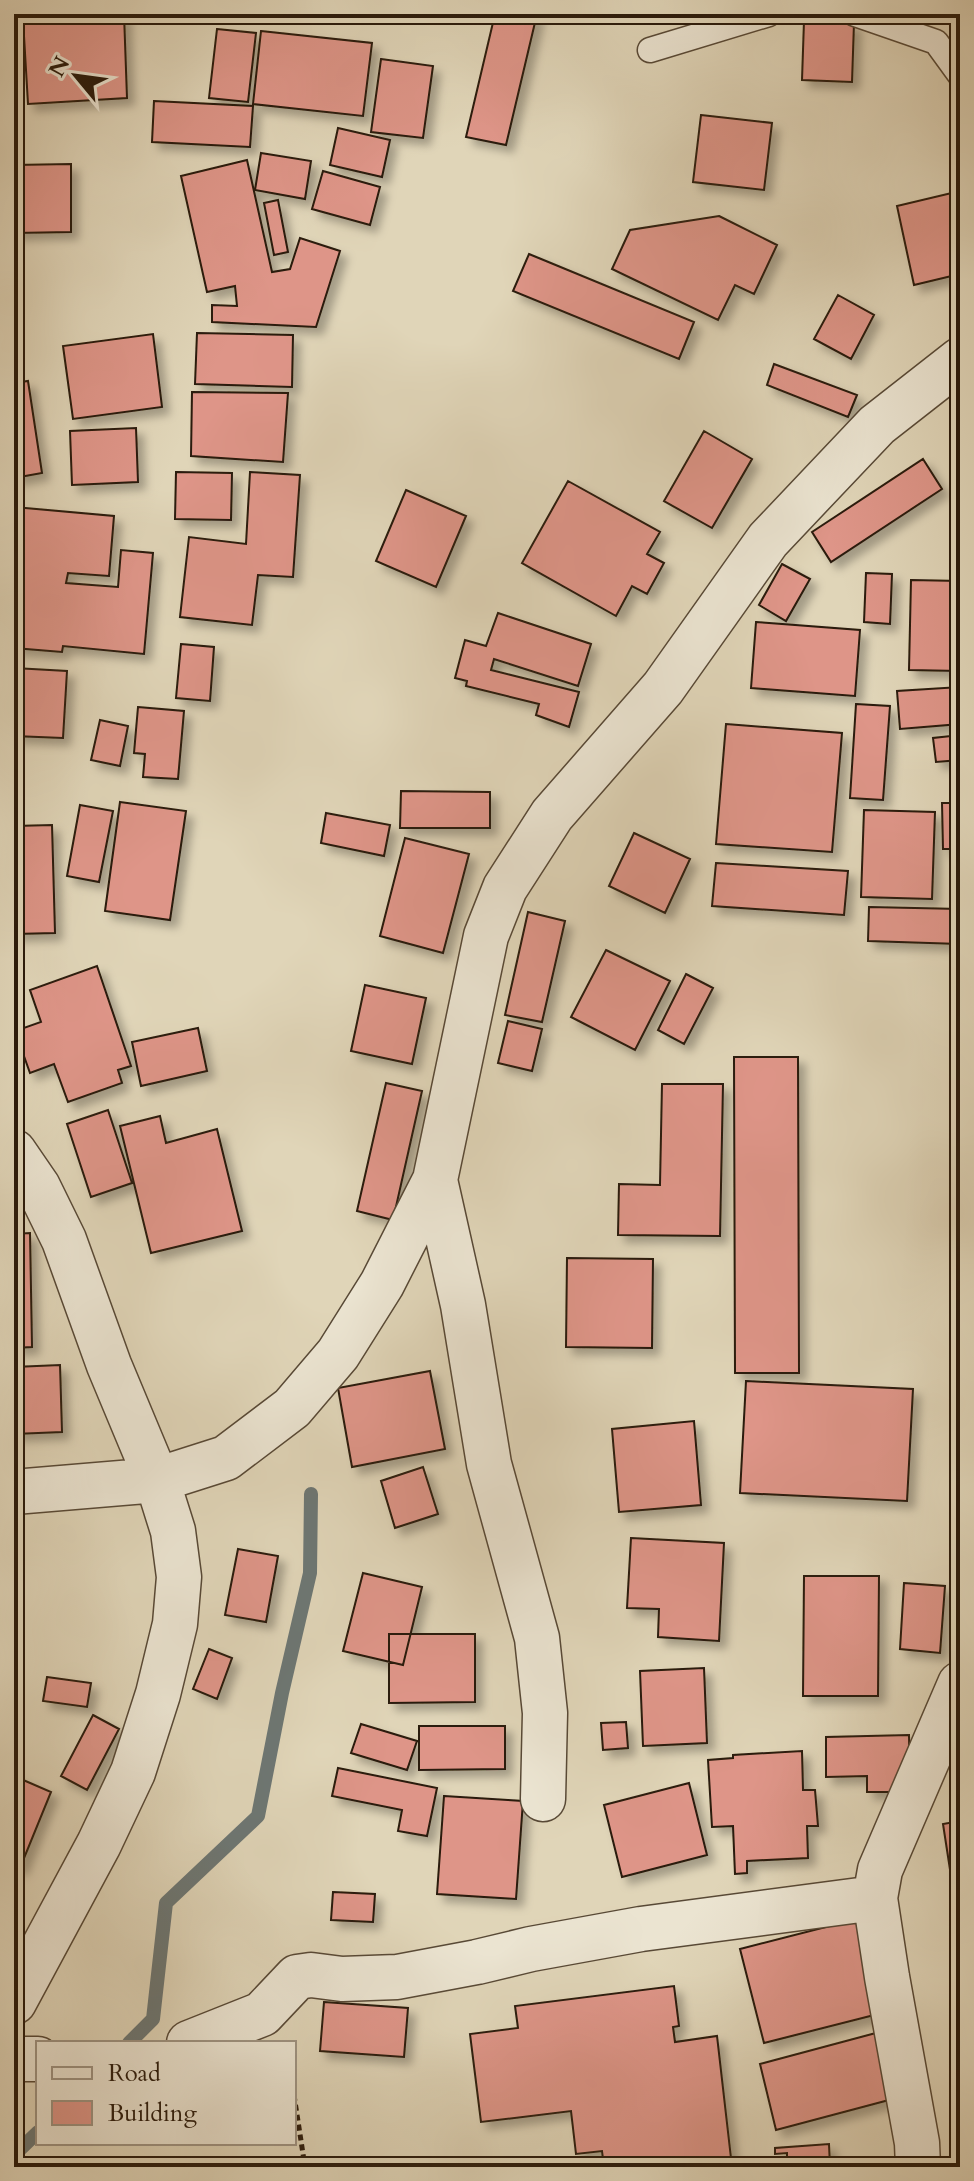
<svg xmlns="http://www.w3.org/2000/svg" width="974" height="2181" viewBox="0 0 974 2181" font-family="Cardo,serif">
<defs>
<filter id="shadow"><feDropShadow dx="7" dy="7" stdDeviation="4" flood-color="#0004"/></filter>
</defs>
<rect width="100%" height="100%" fill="#e0d5b8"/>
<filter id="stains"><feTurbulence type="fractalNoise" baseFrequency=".0025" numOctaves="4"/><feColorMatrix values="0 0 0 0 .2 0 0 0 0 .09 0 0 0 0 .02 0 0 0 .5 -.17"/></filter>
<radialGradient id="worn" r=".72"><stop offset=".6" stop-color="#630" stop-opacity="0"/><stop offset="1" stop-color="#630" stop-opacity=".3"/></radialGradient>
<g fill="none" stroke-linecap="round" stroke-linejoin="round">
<path stroke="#6d7774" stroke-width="14" d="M 129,2043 L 153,2019 L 166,1903 L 258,1816 L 282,1693 L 310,1573 L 311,1494
M 14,2155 L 38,2132"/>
</g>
<path fill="#de9588" stroke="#2a1a0b" stroke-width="2" filter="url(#shadow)" d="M 124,14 L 127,98 L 28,104 L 23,19 Z
M 495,14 L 537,14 L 506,145 L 466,137 Z
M 804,21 L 854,23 L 852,82 L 802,80 Z
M 217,29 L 256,33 L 248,102 L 209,98 Z
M 261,31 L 372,43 L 363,116 L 253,104 Z
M 381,59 L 433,66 L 423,138 L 371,132 Z
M 154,101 L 253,106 L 250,147 L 152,142 Z
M 701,115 L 772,123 L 764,190 L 693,182 Z
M 338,128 L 390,140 L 382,177 L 330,165 Z
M 261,153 L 311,161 L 305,199 L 255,190 Z
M 247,160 L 272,272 L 290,269 L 300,238 L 340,251 L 316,327 L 212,322 L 212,305 L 237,306 L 235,286 L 207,292 L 181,176 Z
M 71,164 L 71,232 L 14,233 L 14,165 Z
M 323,171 L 380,187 L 370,225 L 312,209 Z
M 960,191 L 960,274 L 914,285 L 897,206 Z
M 278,200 L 288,252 L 274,255 L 264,203 Z
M 719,216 L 777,245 L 754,294 L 735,285 L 718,320 L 612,269 L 630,230 Z
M 529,254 L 694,322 L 679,359 L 513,291 Z
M 838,295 L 874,315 L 851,359 L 814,339 Z
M 197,333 L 293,335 L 292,387 L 195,384 Z
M 153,334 L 162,407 L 73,419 L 63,346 Z
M 774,364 L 857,395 L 848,417 L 767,385 Z
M 28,381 L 42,473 L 14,478 L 14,383 Z
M 192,392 L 288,393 L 283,462 L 191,456 Z
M 136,428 L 138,482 L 72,485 L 70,431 Z
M 704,431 L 752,459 L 712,528 L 664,501 Z
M 923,459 L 942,489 L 831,562 L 812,532 Z
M 176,472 L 232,473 L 231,520 L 175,519 Z
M 250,472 L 300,475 L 293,577 L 258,575 L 252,625 L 180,617 L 189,537 L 246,544 Z
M 568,481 L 660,532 L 647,554 L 664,563 L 647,594 L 632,586 L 616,616 L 522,563 Z
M 406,490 L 466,516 L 436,587 L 376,561 Z
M 14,507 L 114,516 L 109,576 L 68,573 L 66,583 L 118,587 L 121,550 L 153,553 L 144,654 L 63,646 L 62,652 L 14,648 Z
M 782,564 L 810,579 L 786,621 L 759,605 Z
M 866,573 L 892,574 L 890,624 L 864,622 Z
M 911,580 L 960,581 L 960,671 L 909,670 Z
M 498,613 L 591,644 L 578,686 L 494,659 L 491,670 L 579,692 L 569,727 L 536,715 L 539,704 L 466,686 L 467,681 L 455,678 L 465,640 L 486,646 Z
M 756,622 L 860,630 L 855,696 L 751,688 Z
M 181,644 L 214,647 L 210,701 L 176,698 Z
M 14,668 L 67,671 L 63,738 L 14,736 Z
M 960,687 L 960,724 L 900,729 L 897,691 Z
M 856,704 L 890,706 L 883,800 L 850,798 Z
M 138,707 L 184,711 L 178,779 L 143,777 L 145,754 L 134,753 Z
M 100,720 L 128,726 L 120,766 L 91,760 Z
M 726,724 L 842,733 L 832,852 L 716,844 Z
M 960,735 L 960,760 L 936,762 L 933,738 Z
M 401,791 L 490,792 L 490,828 L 400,828 Z
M 120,802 L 186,811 L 170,920 L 105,911 Z
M 942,803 L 960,803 L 960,849 L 943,849 Z
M 80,805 L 113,811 L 99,882 L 67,876 Z
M 864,810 L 935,812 L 932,899 L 861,897 Z
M 326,813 L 390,825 L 384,856 L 321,843 Z
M 52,825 L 55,933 L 14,934 L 14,826 Z
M 634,833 L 690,859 L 665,913 L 609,886 Z
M 405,838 L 469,854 L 443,953 L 380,936 Z
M 716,863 L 848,871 L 844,915 L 712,906 Z
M 869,907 L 960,909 L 960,944 L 868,941 Z
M 528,912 L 565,921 L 542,1022 L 505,1015 Z
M 606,950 L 670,981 L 635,1050 L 571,1017 Z
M 97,966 L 131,1066 L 118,1070 L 122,1083 L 68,1102 L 54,1064 L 30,1073 L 15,1031 L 41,1022 L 30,990 Z
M 686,974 L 713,988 L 684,1044 L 658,1030 Z
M 365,985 L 426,998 L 412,1064 L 351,1051 Z
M 508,1021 L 542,1029 L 532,1071 L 498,1063 Z
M 198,1028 L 207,1071 L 141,1086 L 132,1042 Z
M 734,1057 L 798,1057 L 799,1373 L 735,1373 Z
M 386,1083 L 422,1091 L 393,1220 L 357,1211 Z
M 662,1084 L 723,1084 L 720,1236 L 618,1235 L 619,1184 L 660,1185 Z
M 108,1110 L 132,1183 L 91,1197 L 67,1124 Z
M 160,1116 L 166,1143 L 217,1129 L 242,1231 L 151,1253 L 120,1126 Z
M 30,1233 L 32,1347 L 14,1348 L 14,1234 Z
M 567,1258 L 653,1259 L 652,1348 L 566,1347 Z
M 60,1365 L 62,1432 L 14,1434 L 14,1367 Z
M 430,1371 L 445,1449 L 352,1467 L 338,1388 Z
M 746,1381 L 913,1389 L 907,1501 L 740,1493 Z
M 694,1421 L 701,1505 L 619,1512 L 612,1429 Z
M 423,1467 L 438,1514 L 395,1528 L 381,1481 Z
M 631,1538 L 724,1543 L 719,1641 L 658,1637 L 659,1609 L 627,1608 Z
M 238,1549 L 278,1556 L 266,1622 L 225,1615 Z
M 363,1573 L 422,1587 L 403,1665 L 343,1651 Z
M 804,1576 L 879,1576 L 878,1696 L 803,1696 Z
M 904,1583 L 945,1586 L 940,1653 L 900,1649 Z
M 389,1634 L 475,1634 L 475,1702 L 389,1703 Z
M 209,1649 L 232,1658 L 217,1699 L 193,1689 Z
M 704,1668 L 707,1743 L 643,1746 L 640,1671 Z
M 47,1677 L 91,1683 L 87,1707 L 43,1701 Z
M 93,1715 L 119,1729 L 87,1790 L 61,1776 Z
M 626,1722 L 628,1748 L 603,1750 L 601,1723 Z
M 361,1724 L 417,1741 L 407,1770 L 351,1753 Z
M 419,1726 L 505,1726 L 505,1769 L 419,1770 Z
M 909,1735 L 910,1792 L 867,1792 L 867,1776 L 826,1777 L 826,1737 Z
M 802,1751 L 803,1790 L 815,1790 L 818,1826 L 807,1826 L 808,1858 L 747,1861 L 747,1873 L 735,1874 L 733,1826 L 712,1827 L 708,1760 L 733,1758 L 733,1755 Z
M 338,1768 L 437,1788 L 427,1836 L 398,1831 L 402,1810 L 332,1796 Z
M 14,1776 L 51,1792 L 20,1868 L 14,1866 Z
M 689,1783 L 707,1855 L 622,1877 L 604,1805 Z
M 444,1796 L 523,1801 L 516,1899 L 437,1894 Z
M 960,1821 L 960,1888 L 953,1889 L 943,1824 Z
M 333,1892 L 375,1894 L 373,1922 L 331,1920 Z
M 861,1918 L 886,2012 L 764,2043 L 740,1949 Z
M 674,1986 L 679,2026 L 673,2027 L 675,2042 L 717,2036 L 732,2167 L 604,2167 L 602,2151 L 576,2154 L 571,2111 L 481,2122 L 470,2034 L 518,2028 L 515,2006 Z
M 324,2002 L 408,2008 L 404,2057 L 320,2051 Z
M 887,2030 L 904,2096 L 776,2130 L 760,2064 Z
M 829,2144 L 830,2167 L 787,2167 L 787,2153 L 775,2154 L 775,2148 Z"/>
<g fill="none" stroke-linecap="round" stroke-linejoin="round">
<defs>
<path id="service" d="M 855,14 L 936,42 L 960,75
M 650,50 L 769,14"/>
<path id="minor" d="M 14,1152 L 38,1187 L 64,1240 L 109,1365 L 157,1480 L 173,1531 L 179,1577 L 175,1624 L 158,1694 L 133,1772 L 99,1844 L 14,2002
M 435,1180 L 463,1305 L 489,1464 L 537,1638 L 545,1713 L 543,1799
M 14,1492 L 157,1480 L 226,1458 L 292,1408 L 338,1354 L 382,1284 L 435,1180 L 486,936 L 505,888 L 552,815 L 663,688 L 768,540 L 877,425 L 960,360
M 189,2043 L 262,2014 L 297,1977 L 311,1975 L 342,1979 L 397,1977 L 477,1962 L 531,1949 L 641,1929 L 875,1898
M 14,2059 L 38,2059
M 918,2167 L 917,2143 L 887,1977 L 875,1898 L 880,1870 L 960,1684"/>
</defs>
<use href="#service" stroke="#584936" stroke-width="27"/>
<use href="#minor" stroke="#584936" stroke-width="47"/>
<path stroke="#2a1a0b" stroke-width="5" stroke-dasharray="6 4" stroke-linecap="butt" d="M 294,2095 L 305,2167"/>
<use href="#service" stroke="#ebe4d1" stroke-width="24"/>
<use href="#minor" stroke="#ebe4d1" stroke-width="44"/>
</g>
<rect width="974" height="2181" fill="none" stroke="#e0d5b8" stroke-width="48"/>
<rect x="16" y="16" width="942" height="2149" fill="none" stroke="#2a1a0b" stroke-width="4"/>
<rect x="24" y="24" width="926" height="2133" fill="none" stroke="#2a1a0b" stroke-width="2"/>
<rect x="36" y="2041" width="260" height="104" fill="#ebe4d1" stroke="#9e9382" stroke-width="2"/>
<rect x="52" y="2067" width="40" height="12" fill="#ebe4d1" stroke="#9e9382" stroke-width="2"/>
<text x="108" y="2081" font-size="24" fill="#2a1a0b">Road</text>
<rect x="52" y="2101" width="40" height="24" fill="#de9588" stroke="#9e9382" stroke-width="2"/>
<text x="108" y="2121" font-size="24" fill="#2a1a0b">Building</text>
<g transform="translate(76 76) rotate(299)" stroke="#ebe4d1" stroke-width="6" paint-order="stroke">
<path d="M0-6L14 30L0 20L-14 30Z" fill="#2a1a0b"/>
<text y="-12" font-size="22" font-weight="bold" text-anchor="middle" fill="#2a1a0b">N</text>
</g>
<rect width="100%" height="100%" filter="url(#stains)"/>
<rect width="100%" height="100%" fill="url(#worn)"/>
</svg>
